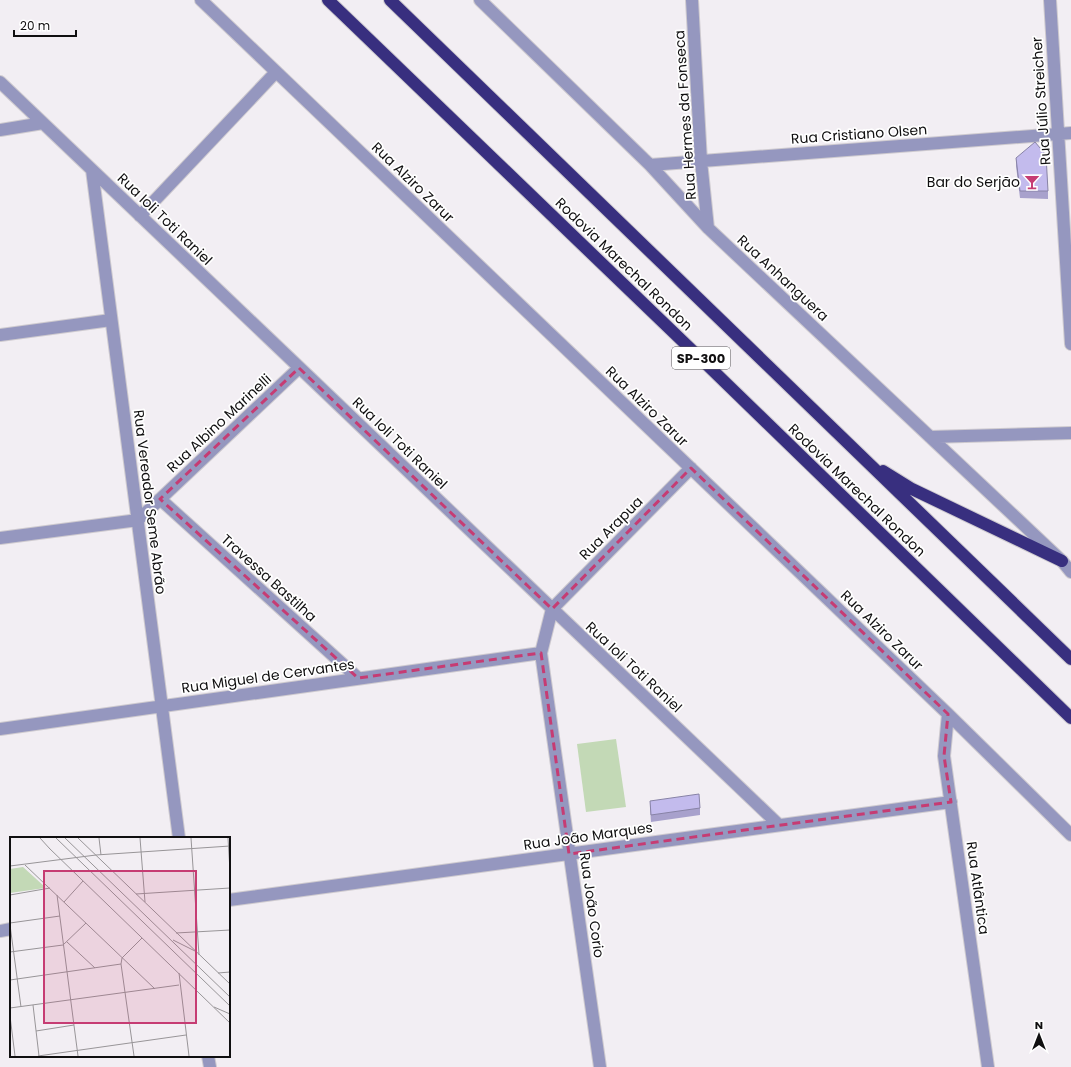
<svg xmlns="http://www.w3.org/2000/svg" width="1071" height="1067" viewBox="0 0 1071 1067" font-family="Poppins,sans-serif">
<rect width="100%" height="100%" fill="#f2eef3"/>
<path fill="#c3d9b6" d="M 616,739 L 626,807 L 586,812 L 577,744 Z"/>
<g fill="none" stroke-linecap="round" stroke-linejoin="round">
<defs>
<path id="minor" d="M 201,0 L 948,714 L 1071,835
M 480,0 L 650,165 L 708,228 L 1062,561 L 1071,572
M 692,0 L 701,161 L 708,228
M 1050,0 L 1071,344
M 0,82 L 779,825
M 0,130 L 43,123
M 650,165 L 1071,133
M 92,170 L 179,838
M 140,216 L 276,72
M 0,335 L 111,320
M 930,437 L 1071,433
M 160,499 L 358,678
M 0,538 L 138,520 L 299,368
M 948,714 L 944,756 L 988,1067
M 0,729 L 541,653
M 229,900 L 951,802
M 0,931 L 11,929
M 208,1056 L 210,1067
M 600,1067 L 541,653 L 552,609 L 691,468"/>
<path id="highway" d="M 328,0 L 698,356 L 1071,718
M 390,0 L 1071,659
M 883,471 L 912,489 L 1062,561"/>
</defs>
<use href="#minor" stroke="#cecacf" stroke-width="14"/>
<use href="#highway" stroke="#cecacf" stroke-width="14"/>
<use href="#minor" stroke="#9597bf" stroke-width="12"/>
<use href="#highway" stroke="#382f7f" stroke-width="12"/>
</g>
<path fill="#a8a1cc" d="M 1016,158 L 1048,191 L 1048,199 L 1020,198 L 1016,166 Z
M 650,801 L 700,808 L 700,815 L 651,822 L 650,808 Z"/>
<path fill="#c3bbed" stroke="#8883a6" d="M 1035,142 L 1046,155 L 1048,191 L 1020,191 L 1016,158 Z
M 699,794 L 700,808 L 651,815 L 650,801 Z"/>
<path fill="none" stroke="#c63c73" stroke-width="3" stroke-dasharray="8 5" stroke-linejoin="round" d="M 299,368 L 552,609 L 691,468 L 948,714 L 944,756 L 951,802 L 569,854 L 541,653 L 358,678 L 160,499 Z"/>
<defs>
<symbol id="bar-bare" viewBox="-9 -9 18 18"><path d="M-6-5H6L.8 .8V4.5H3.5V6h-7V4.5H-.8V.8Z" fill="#c63c73" stroke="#fff" stroke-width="2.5" paint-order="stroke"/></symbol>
</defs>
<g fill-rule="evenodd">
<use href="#bar-bare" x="1021" y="171" width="22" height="22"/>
</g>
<g text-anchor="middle" stroke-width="3.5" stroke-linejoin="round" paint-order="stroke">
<rect fill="#fff" stroke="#585758" stroke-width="1" x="672" y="347" width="58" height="22" rx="3"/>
<g font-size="13" font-weight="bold" fill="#100f10">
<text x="701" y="363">SP-300</text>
</g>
<g font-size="14" fill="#100f10" stroke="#fff">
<text transform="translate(1041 101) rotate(-94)" y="5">Rua Júlio Streicher</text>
<text transform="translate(685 115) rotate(-94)" y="5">Rua Hermes da Fonseca</text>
<text transform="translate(859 134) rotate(-4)" y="5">Rua Cristiano Olsen</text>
<text transform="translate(413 182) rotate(44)" y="5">Rua Alziro Zarur</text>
<text transform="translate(165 219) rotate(44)" y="5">Rua Ioli Toti Raniel</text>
<text transform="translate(624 264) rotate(44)" y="5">Rodovia Marechal Rondon</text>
<text transform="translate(783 278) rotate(43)" y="5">Rua Anhanguera</text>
<text transform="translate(647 406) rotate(44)" y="5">Rua Alziro Zarur</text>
<text transform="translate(219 423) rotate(-43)" y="5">Rua Albino Marinelli</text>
<text transform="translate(400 443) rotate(44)" y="5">Rua Ioli Toti Raniel</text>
<text transform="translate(857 490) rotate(44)" y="5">Rodovia Marechal Rondon</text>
<text transform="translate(150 502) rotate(83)" y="5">Rua Vereador Seme Abrão</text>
<text transform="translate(611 528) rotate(-45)" y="5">Rua Arapua</text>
<text transform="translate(269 578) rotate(42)" y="5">Travessa Bastilha</text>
<text transform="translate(882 630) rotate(44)" y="5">Rua Alziro Zarur</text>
<text transform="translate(634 667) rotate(43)" y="5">Rua Ioli Toti Raniel</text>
<text transform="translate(268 676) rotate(-8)" y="5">Rua Miguel de Cervantes</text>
<text transform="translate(588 836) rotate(-8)" y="5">Rua João Marques</text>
<text transform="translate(978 888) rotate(82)" y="5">Rua Atlântica</text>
<text transform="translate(592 905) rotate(82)" y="5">Rua João Corio</text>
</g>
<g font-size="14" fill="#100f10" stroke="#fff" text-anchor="end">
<text x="1020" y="187">Bar do Serjão</text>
</g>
</g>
<g transform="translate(10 837)">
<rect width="220" height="220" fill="#f2eef3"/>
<path d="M 13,30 L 35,50 L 35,51 L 0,56 L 0,32 Z" fill="#c3d9b6"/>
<path fill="none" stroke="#989598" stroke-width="1" d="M 30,1 L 40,12M 46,1 L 220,169M 55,1 L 220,160M 68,1 L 220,147M 89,1 L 91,18M 130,1 L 135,65M 181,1 L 189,118M 218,1 L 220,34M 39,11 L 220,186M 15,28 L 145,152M 0,29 L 86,18 L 220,9M 126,57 L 220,51M 0,58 L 40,51M 47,58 L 68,219M 54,65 L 73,44M 0,86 L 50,79M 0,88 L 11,170M 166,96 L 220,93M 163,103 L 185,114M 57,105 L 85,131M 0,115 L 53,108 L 76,86M 169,136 L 179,219M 208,136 L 220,135M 0,143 L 111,127M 23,168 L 29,219M 204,170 L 220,177M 0,171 L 169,148M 0,179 L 5,219M 26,194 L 64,188M 28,219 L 176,198M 124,219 L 111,127 L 112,121 L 132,101"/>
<path fill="#c63c73" fill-opacity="0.15" stroke="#c63c73" stroke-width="2" d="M 34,34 L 186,34 L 186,186 L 34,186 Z"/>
<rect width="220" height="220" fill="none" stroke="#100f10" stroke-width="2"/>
</g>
<g transform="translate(1039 1035)" stroke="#ffffff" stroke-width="3" paint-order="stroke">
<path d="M0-3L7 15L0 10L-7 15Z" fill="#100f10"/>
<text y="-6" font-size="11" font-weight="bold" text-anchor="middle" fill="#100f10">N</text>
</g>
<path d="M14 30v6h62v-6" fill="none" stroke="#100f10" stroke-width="2"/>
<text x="20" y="30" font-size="12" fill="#100f10" stroke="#ffffff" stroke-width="3" paint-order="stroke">20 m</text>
</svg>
